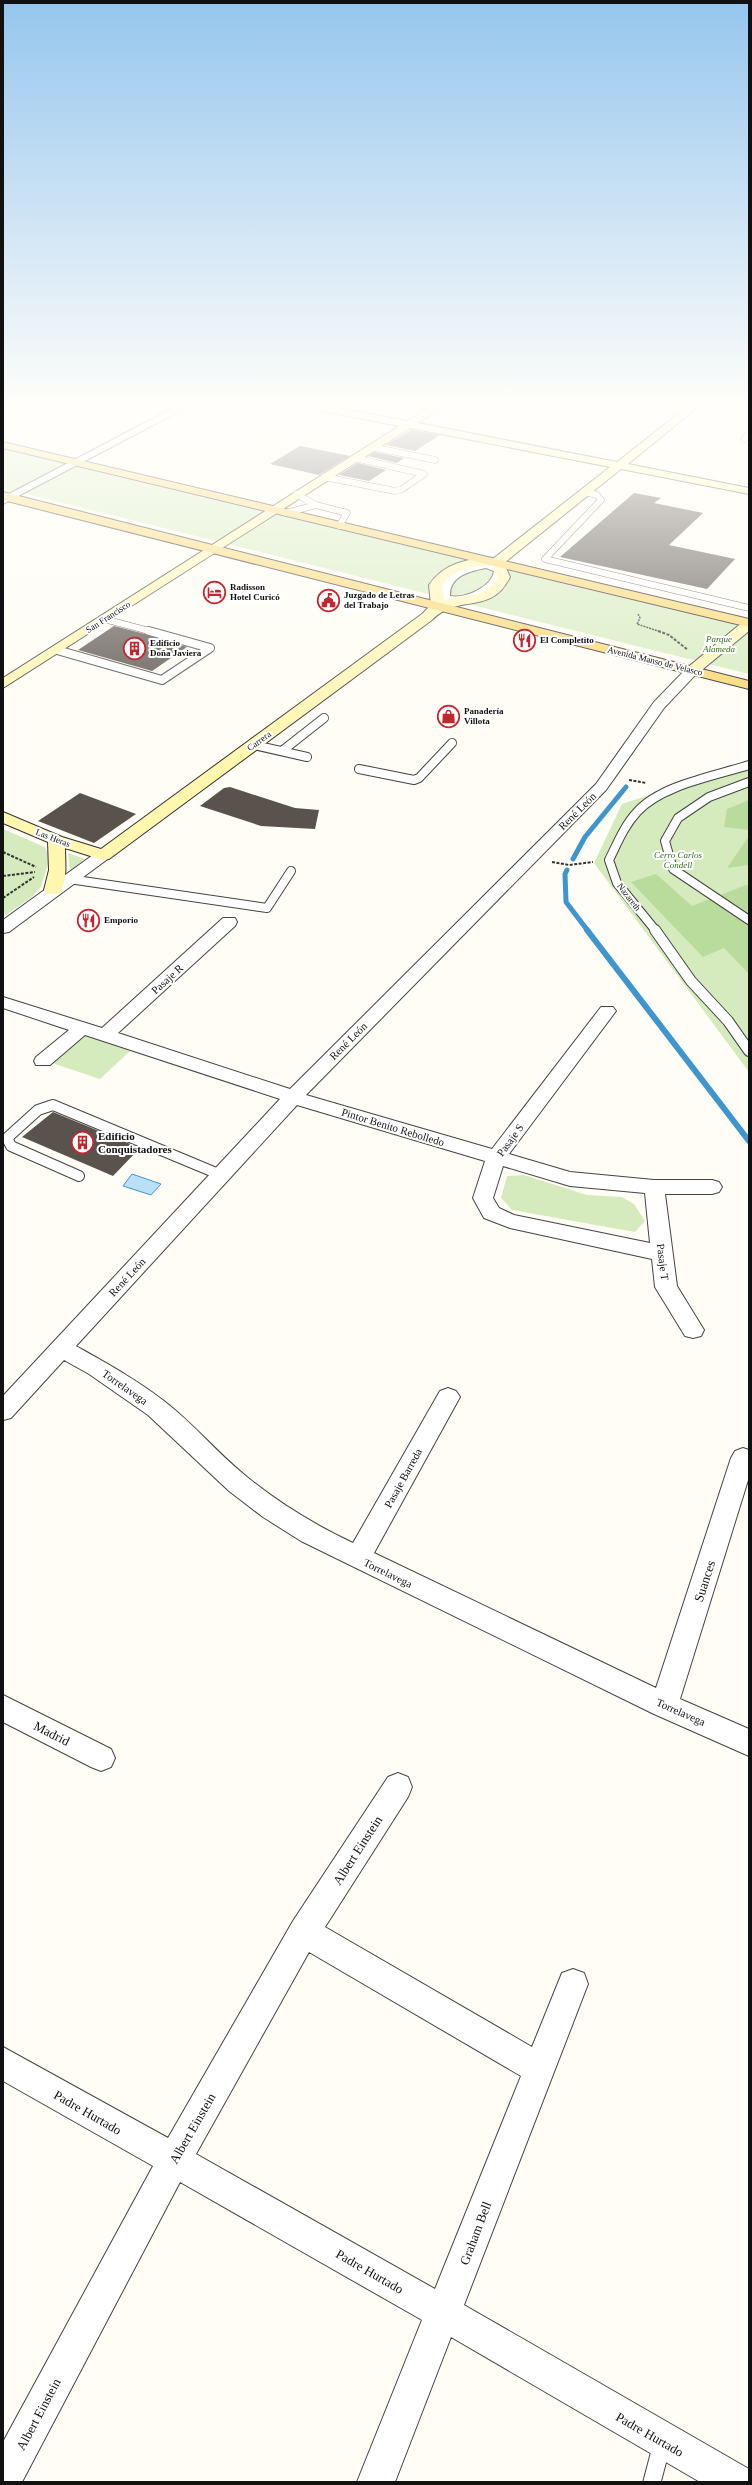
<svg xmlns="http://www.w3.org/2000/svg" width="752" height="2485" viewBox="0 0 752 2485" font-family="Georgia,serif">
<rect width="100%" height="100%" fill="#fffdf5"/>
<path fill="#d5ebbd" d="M 3,449 L 749,628 L 749,674 L 3,488 Z
M 749,762 L 749,1072 L 594,863 L 622,804 Z
M 3,829 L 45,847 L 50,858 L 41,887 L 32,897 L 3,917 Z
M 68,853 L 85,859 L 70,871 Z
M 84,1035 L 130,1051 L 100,1079 L 52,1063 Z
M 524,1175 L 587,1195 L 622,1197 L 634,1204 L 645,1221 L 635,1232 L 512,1210 L 501,1198 L 507,1176 Z"/>
<path fill="#b9dc9c" d="M 749,800 L 749,830 L 724,827 L 727,809 Z
M 749,836 L 749,865 L 727,868 Z
M 656,874 L 692,906 L 746,885 L 749,886 L 749,974 L 724,948 L 703,957 L 631,882 Z"/>
<path fill="#b9e0f7" stroke="#3f96cf" d="M 132,1174 L 161,1184 L 151,1195 L 123,1186 Z"/>
<g fill="none" stroke-linecap="round" stroke-linejoin="round">
<path stroke="#3f96cf" stroke-width="5" d="M 573,859 L 585,837 L 626,787
M 567,870 L 565,874 L 566,902 L 588,931"/>
<path stroke="#3f96cf" stroke-width="6" d="M 587,930 L 749,1141"/>
</g>
<path fill="#5a524d" d="M 411,430 L 440,435 L 415,451 L 386,445 Z
M 300,446 L 350,456 L 319,475 L 270,464 Z
M 375,452 L 404,458 L 397,463 L 368,456 Z
M 358,463 L 386,470 L 369,481 L 339,475 Z
M 634,493 L 661,498 L 654,503 L 703,513 L 669,545 L 735,559 L 707,589 L 560,557 Z
M 114,626 L 145,634 L 187,647 L 152,671 L 78,650 Z
M 230,787 L 295,808 L 319,810 L 315,829 L 261,826 L 200,806 L 224,788 Z
M 80,793 L 136,814 L 94,843 L 38,821 Z
M 53,1112 L 140,1148 L 113,1176 L 22,1137 Z"/>
<g fill="none" stroke-linecap="round" stroke-linejoin="round">
<defs>
<path id="lane-far3" d="M 744,439 L 749,434
M 372,447 L 435,460
M 324,477 L 395,491 L 402,489 L 424,474 L 355,458
M 585,492 L 597,495 L 601,500 L 545,559 L 749,608
M 296,494 L 316,505 L 347,513 L 339,526
M 286,513 L 316,505
M 104,619 L 153,632"/>
<path id="lane-far2" d="M 57,650 L 162,680 L 210,648 L 149,631
M 254,745 L 307,757
M 282,751 L 324,718
M 359,769 L 414,780 L 419,778 L 452,743
M 749,782 L 709,797 L 678,818 L 665,841 L 673,869 L 749,920
M 69,879 L 267,908 L 291,871
M 656,931 L 617,883 L 609,860 C 617,844 624,826 637,812 C 661,785 715,776 749,765"/>
<path id="lane-far1" d="M 655,930 L 691,981 L 728,1021 L 749,1051
M 79,1176 L 11,1146 L 7,1138 L 38,1110 L 53,1105 L 221,1175"/>
<path id="lane" d="M 652,2482 L 662,2444"/>
<path id="street" d="M 183,403 L 195,403 L 3,504 L 3,497 Z
M 737,403 L 749,403 L 749,407 L 738,405 Z
M 487,560 L 506,569 C 503,597 463,608 440,601 L 437,590 C 445,569 467,565 487,560 ZM 486,568 L 494,571 C 492,587 465,599 450,596 C 449,576 470,571 486,568 Z
M 692,667 L 699,671 L 664,708 L 606,790 L 306,1095 L 492,1149 L 601,1007 L 613,1007 L 616,1011 L 613,1015 L 509,1154 L 570,1172 L 654,1180 L 712,1180 L 719,1182 L 722,1187 L 719,1192 L 712,1194 L 665,1194 L 677,1286 L 704,1330 L 701,1336 L 693,1338 L 685,1336 L 655,1287 L 652,1259 L 510,1228 L 484,1218 L 473,1198 L 485,1161 L 297,1105 L 76,1346 C 106,1363 137,1380 164,1401 C 194,1424 218,1454 247,1477 C 280,1504 315,1525 353,1543 L 440,1391 L 448,1388 L 456,1391 L 460,1397 L 374,1553 L 656,1688 L 731,1458 L 735,1451 L 743,1448 L 749,1450 L 749,1477 L 680,1699 L 749,1729 L 749,1756 L 654,1714 L 301,1541 L 263,1517 L 229,1491 L 148,1415 L 89,1374 L 64,1360 L 11,1418 L 3,1420 L 3,1396 L 280,1099 L 85,1035 L 50,1065 L 36,1065 L 34,1061 L 36,1057 L 69,1030 L 3,1008 L 3,997 L 102,1028 L 223,918 L 235,918 L 237,922 L 235,926 L 118,1033 L 290,1089 L 596,784 L 654,702 L 687,668 ZM 503,1166 L 570,1186 L 645,1193 L 650,1243 L 514,1215 L 499,1208 L 493,1198 Z
M 103,850 L 109,852 L 111,855 L 109,858 L 9,932 L 3,933 L 3,920 L 97,852 Z
M 3,1695 L 111,1749 L 115,1758 L 111,1767 L 101,1771 L 91,1767 L 3,1722 Z
M 398,1773 L 408,1777 L 412,1787 L 408,1797 L 325,1927 L 532,2047 L 562,1973 L 573,1969 L 584,1973 L 588,1984 L 464,2305 L 749,2469 L 749,2482 L 700,2482 L 451,2337 L 395,2482 L 357,2482 L 422,2320 L 180,2182 L 22,2482 L 3,2482 L 3,2442 L 153,2166 L 3,2081 L 3,2047 L 168,2138 L 293,1921 L 388,1777 ZM 309,1952 L 521,2076 L 435,2289 L 196,2154 Z"/>
<path id="secondary" d="M 292,403 L 311,403 L 407,421 L 436,403 L 448,403 L 418,423 L 617,462 L 692,403 L 703,403 L 628,464 L 749,488 L 749,494 L 621,469 L 504,563 L 510,577 C 491,616 458,593 432,620 L 109,859 L 103,860 L 65,848 C 65,862 68,881 59,894 L 47,894 L 44,890 L 49,870 L 48,842 L 3,823 L 3,812 L 62,837 L 101,849 L 422,614 L 431,605 L 429,585 C 444,563 468,558 494,558 L 610,467 L 410,428 L 3,688 L 3,678 L 399,426 L 297,406 ZM 479,566 L 493,566 L 498,577 C 487,599 464,595 444,600 L 442,585 C 451,573 464,568 479,566 Z
M 749,620 L 749,631 L 697,674 L 687,674 L 685,671 L 687,668 L 744,621 Z"/>
<path id="primary" d="M 3,442 L 749,619 L 749,627 L 3,448 Z
M 3,492 L 749,681 L 749,689 L 3,500 Z"/>
</defs>
<use href="#lane-far3" stroke="#444" stroke-width="7"/>
<use href="#lane-far2" stroke="#444" stroke-width="10"/>
<use href="#lane-far1" stroke="#444" stroke-width="12"/>
<use href="#lane" stroke="#444" stroke-width="19"/>
<use href="#street" stroke="#444" stroke-width="2"/>
<use href="#secondary" stroke="#333" stroke-width="2"/>
<use href="#primary" stroke="#222" stroke-width="2"/>
<path stroke="#333" stroke-width="1.5" stroke-dasharray="2 1" stroke-linecap="butt" d="M 638,614 L 640,618 L 637,624 L 661,632"/>
<path stroke="#333" stroke-width="2" stroke-dasharray="3 1.5" stroke-linecap="butt" d="M 658,631 L 669,635 L 688,650
M 629,780 L 646,783
M 3,852 L 36,867
M 552,862 L 569,865 L 593,862
M 3,876 L 35,872
M 3,898 L 34,877"/>
<use href="#lane-far3" stroke="#fff" stroke-width="6"/>
<use href="#lane-far2" stroke="#fff" stroke-width="8"/>
<use href="#lane-far1" stroke="#fff" stroke-width="10"/>
<use href="#lane" stroke="#fff" stroke-width="17"/>
<use href="#street" fill="#fff" fill-rule="evenodd"/>
<use href="#secondary" fill="#fff6b0" fill-rule="evenodd"/>
<use href="#primary" fill="#f9d66b" fill-rule="evenodd"/>
</g>
<linearGradient id="sky" x2="0" y2="1"><stop stop-color="#95c6ee"/><stop offset="0.54" stop-color="#fffefa"/><stop offset="1" stop-color="#fffefa" stop-opacity="0"/></linearGradient>
<rect width="752" height="750" fill="url(#sky)"/>
<defs>
<symbol id="hotel-ring" viewBox="-11 -11 22 22"><circle r="9.5" fill="#fff" stroke="#c4262e" stroke-width="1.5"/><path d="M-6-4.5h1.5V1H6V5H4.5V3h-9V5H-6ZM-4 0a1.8 1.8 0 1 1 3.6 0ZM.5 0V-2.5h3Q6-2.5 6 0Z" fill="#c4262e"/></symbol>
<symbol id="civic-ring" viewBox="-11 -11 22 22"><circle r="9.5" fill="#fff" stroke="#c4262e" stroke-width="1.5"/><path d="M-.6-6.5H3V-4.5H.6V-3L4-1V1h2V6H-6V1h2V-1L-.6-3ZM-1.2 2.5V6h2.4V2.5Z" fill="#c4262e"/></symbol>
<symbol id="restaurant-ring" viewBox="-11 -11 22 22"><circle r="9.5" fill="#fff" stroke="#c4262e" stroke-width="1.5"/><path d="M-5-6h1v4h1v-4h1v4h1v-4h1v5L-1.5 .5V6h-2V.5L-5-1ZM5-6V6H3V1.5H1.5Q1.5-4 5-6Z" fill="#c4262e"/></symbol>
<symbol id="building-ring" viewBox="-11 -11 22 22"><circle r="9.5" fill="#fff" stroke="#c4262e" stroke-width="1.5"/><path d="M-4-6H4V6H1V3H-1V6H-4ZM-2.5-4.3h1.7v1.8h-1.7ZM.8-4.3h1.7v1.8H.8ZM-2.5-1h1.7V.8h-1.7ZM.8-1h1.7V.8H.8Z" fill="#c4262e"/></symbol>
<symbol id="shop-ring" viewBox="-11 -11 22 22"><circle r="9.5" fill="#fff" stroke="#c4262e" stroke-width="1.5"/><path d="M-5-2.5h2.3a2.7 3.5 0 0 1 5.4 0H5L5.5 6h-11ZM-1.5-2.5h3a1.5 2.3 0 0 0-3 0Z" fill="#c4262e"/></symbol>
</defs>
<g fill-rule="evenodd">
<use href="#hotel-ring" x="202" y="580" width="25" height="25"/>
<use href="#civic-ring" x="316" y="588" width="25" height="25"/>
<use href="#restaurant-ring" x="512" y="628" width="25" height="25"/>
<use href="#building-ring" x="122" y="636" width="25" height="25"/>
<use href="#shop-ring" x="436" y="704" width="25" height="25"/>
<use href="#restaurant-ring" x="76" y="908" width="25" height="25"/>
<use href="#building-ring" x="70" y="1130" width="25" height="25"/>
</g>
<g text-anchor="middle" stroke-width="4" stroke-linejoin="round" paint-order="stroke">
<g font-size="9" font-weight="bold" fill="#111" stroke="#fff" text-anchor="start">
<text x="230" y="590">Radisson<tspan x="230" dy="10">Hotel Curicó</tspan></text>
<text x="344" y="598">Juzgado de Letras<tspan x="344" dy="10">del Trabajo</tspan></text>
<text x="540" y="643">El Completito</text>
<text x="150" y="646">Edificio<tspan x="150" dy="10">Doña Javiera</tspan></text>
<text x="464" y="714">Panadería<tspan x="464" dy="10">Villota</tspan></text>
<text x="104" y="923">Emporio</text>
</g>
<g font-size="9" fill="#111" stroke="#fff">
<text transform="translate(108 617) rotate(-33)" y="3">San Francisco</text>
<text transform="translate(655 661) rotate(14)" y="3">Avenida Manso de Velasco</text>
<text transform="translate(259 741) rotate(-36)" y="3">Carrera</text>
<text transform="translate(53 838) rotate(21)" y="3">Las Heras</text>
<text transform="translate(629 897) rotate(52)" y="3">Nazareth</text>
</g>
<g font-size="9" font-style="italic" fill="#2f6b1f" stroke="#fff">
<text x="719" y="642">Parque<tspan x="719" dy="10">Alameda</tspan></text>
<text x="678" y="858">Cerro Carlos<tspan x="678" dy="10">Condell</tspan></text>
</g>
<g font-size="11" fill="#111" stroke="#fff">
<text transform="translate(577 811) rotate(-45)" y="4">René León</text>
<text transform="translate(167 979) rotate(-42)" y="4">Pasaje R</text>
<text transform="translate(348 1041) rotate(-45)" y="4">René León</text>
<text transform="translate(393 1127) rotate(17)" y="4">Pintor Benito Rebolledo</text>
<text transform="translate(510 1140) rotate(-54)" y="4">Pasaje S</text>
<text transform="translate(663 1262) rotate(83)" y="4">Pasaje T</text>
<text transform="translate(127 1277) rotate(-47)" y="4">René León</text>
<text transform="translate(125 1387) rotate(35)" y="4">Torrelavega</text>
<text transform="translate(403 1478) rotate(-61)" y="4">Pasaje Barreda</text>
<text transform="translate(388 1573) rotate(26)" y="4">Torrelavega</text>
<text transform="translate(681 1712) rotate(24)" y="4">Torrelavega</text>
</g>
<g font-size="11" font-weight="bold" fill="#111" stroke="#fff" text-anchor="start">
<text x="98" y="1140">Edificio<tspan x="98" dy="13">Conquistadores</tspan></text>
</g>
<g font-size="13" fill="#111" stroke="#fff">
<text transform="translate(704 1581) rotate(-72)" y="5">Suances</text>
<text transform="translate(52 1733) rotate(27)" y="5">Madrid</text>
<text transform="translate(357 1850) rotate(-57)" y="5">Albert Einstein</text>
<text transform="translate(88 2112) rotate(30)" y="5">Padre Hurtado</text>
<text transform="translate(192 2128) rotate(-60)" y="5">Albert Einstein</text>
<text transform="translate(475 2233) rotate(-69)" y="5">Graham Bell</text>
<text transform="translate(370 2271) rotate(30)" y="5">Padre Hurtado</text>
<text transform="translate(38 2414) rotate(-62)" y="5">Albert Einstein</text>
<text transform="translate(650 2434) rotate(30)" y="5">Padre Hurtado</text>
</g>
</g>
<rect width="752" height="2485" fill="none" stroke="#111111" stroke-width="8"/>
</svg>
